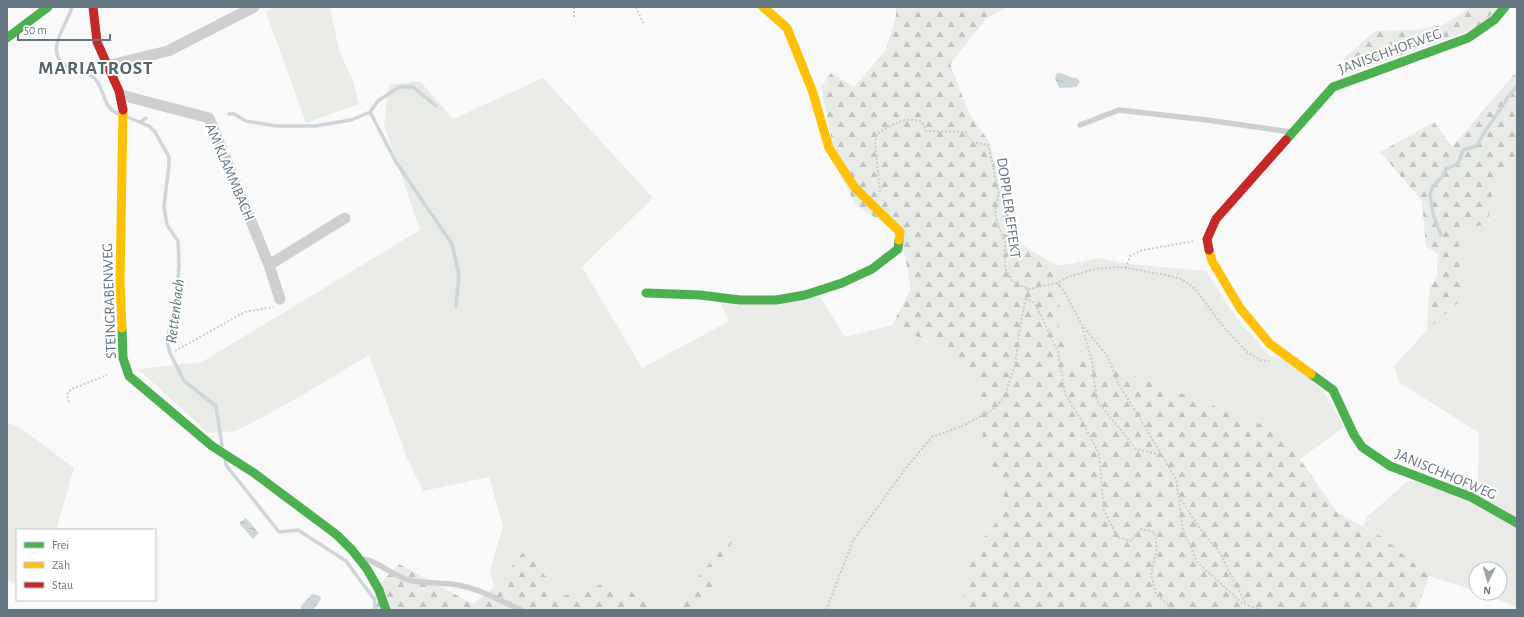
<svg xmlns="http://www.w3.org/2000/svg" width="1524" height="617" viewBox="0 0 1524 617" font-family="'Alegreya Sans',sans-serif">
<defs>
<pattern id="forest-firs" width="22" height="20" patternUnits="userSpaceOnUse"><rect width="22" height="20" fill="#e8ebe6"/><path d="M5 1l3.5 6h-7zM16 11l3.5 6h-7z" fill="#c0c3c0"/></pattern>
<pattern id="water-ripples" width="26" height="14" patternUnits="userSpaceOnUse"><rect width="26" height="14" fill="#ced6d9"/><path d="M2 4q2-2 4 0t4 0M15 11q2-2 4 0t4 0" fill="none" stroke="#abb2b5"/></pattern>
</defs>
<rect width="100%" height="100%" fill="#f9f9f9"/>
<path fill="#e8ebe6" d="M 274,7 L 330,7 L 339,50 L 353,81 L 359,104 L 306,123 L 266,12 Z
M 543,78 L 653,198 L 582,267 L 642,368 L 729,321 L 720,302 L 820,297 L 845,337 L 892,325 L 940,347 L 978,373 L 983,440 L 1008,508 L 968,557 L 966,590 L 960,610 L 703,610 L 705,607 L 684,593 L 679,610 L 656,610 L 628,589 L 606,583 L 560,597 L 526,549 L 494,587 L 490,570 L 503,526 L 489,477 L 423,491 L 407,458 L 369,355 L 301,396 L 237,431 L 208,433 L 138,369 L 202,362 L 420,230 L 384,125 L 389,85 L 420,81 L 453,119 Z
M 1517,157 L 1517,607 L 1482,593 L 1500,593 L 1500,569 L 1476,569 L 1476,591 L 1429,576 L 1382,537 L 1363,526 L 1368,516 L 1409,480 L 1435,488 L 1478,486 L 1479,433 L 1399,382 L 1394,366 L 1427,330 L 1462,299 L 1458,232 L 1488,223 L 1495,173 Z
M 1100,258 L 1128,264 L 1206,271 L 1235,316 L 1270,356 L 1295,362 L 1326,395 L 1344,427 L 1300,459 L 1281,432 L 1212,405 L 1132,375 L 1068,357 L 1059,328 L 1060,273 L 1058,266 Z
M 7,423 L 18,426 L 74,468 L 56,530 L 17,530 L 17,584 L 7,580 Z"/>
<path fill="url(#forest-firs)" d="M 896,7 L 1006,7 L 986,19 L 950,64 L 969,113 L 990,143 L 1002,197 L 1022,245 L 1058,266 L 1060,273 L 1059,328 L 1068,357 L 1132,375 L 1212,405 L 1281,432 L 1337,512 L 1382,537 L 1429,576 L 1417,610 L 960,610 L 966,590 L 968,557 L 1008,508 L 983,440 L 978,373 L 940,347 L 892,325 L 911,289 L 902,241 L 885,224 L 855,204 L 838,170 L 821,87 L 831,73 L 854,87 L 886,50 L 896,16 Z
M 1470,7 L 1499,7 L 1479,27 L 1340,77 L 1345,57 L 1375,31 L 1414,30 L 1443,25 L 1461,14 Z
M 1517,71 L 1517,157 L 1495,173 L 1488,223 L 1458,232 L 1462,299 L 1427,330 L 1429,290 L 1437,277 L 1438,254 L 1426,246 L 1422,201 L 1380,152 L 1434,122 L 1452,147 Z
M 735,534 L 703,610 L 679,610 L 684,593 Z
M 526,549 L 560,597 L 606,583 L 628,589 L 656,610 L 371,610 L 377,587 L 399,564 L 473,604 L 494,587 Z"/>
<path fill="url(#water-ripples)" d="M 1057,73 C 1065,73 1068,78 1077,78 L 1080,82 L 1076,87 L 1059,88 L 1055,78 Z
M 246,518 L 259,533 L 253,539 L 239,523 Z
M 312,594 L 317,595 L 321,597 L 320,601 L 313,610 L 301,610 L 301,606 Z"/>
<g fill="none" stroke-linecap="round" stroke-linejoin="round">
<path stroke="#ced6d9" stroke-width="3.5" d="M 72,7 C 67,26 40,55 71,68 C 80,72 90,72 96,80 C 105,91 103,109 119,114
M 370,112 L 378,101 L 399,87 L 413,87 L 436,106
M 229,114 L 234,114 L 246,121 L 276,126 L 315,126 L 351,120 L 370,112 L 396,162 L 452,244 L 459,275 L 456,306
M 127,117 L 149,126 L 155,132 L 169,157 L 169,165 L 164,206 L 167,225 L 178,241 L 179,264 L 176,316 L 169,330 L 167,341 L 170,353 L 184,381 L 216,406 L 222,446
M 140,122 L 146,118
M 1441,235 L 1433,214 L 1430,194 L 1433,186 L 1442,177 L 1446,169 L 1458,164 L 1463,150 L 1477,146 C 1482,136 1488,126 1495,117 C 1504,105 1506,97 1517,86
M 225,460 L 226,465 L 279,532 L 298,530 L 346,561 L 374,599 L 376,610"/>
<path stroke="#cbcccd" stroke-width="2" stroke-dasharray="2 2" stroke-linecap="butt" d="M 574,7 L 574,18
M 636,7 L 644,25
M 880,192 L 875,143 L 877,134 C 891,125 907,115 922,122 L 926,131 L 965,132 L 972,142 L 988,145 L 999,193 L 995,209 L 997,222 L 1005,242 L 1005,268 L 1012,281 L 1028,289
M 1126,268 L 1130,256 L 1143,250 L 1195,241
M 1057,283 L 1064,291 L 1082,325 L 1108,357 L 1118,383 L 1133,407 L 1176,479 L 1183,529 L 1197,562 L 1242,603 L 1260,610
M 1028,289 L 1027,299 L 1035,303 L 1058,352 L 1065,394 L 1082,421 L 1099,454 L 1104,510 L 1117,537 L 1131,541 L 1141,529 L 1154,532 L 1157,547 L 1151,575 L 1156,594 L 1174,610
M 1028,289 L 1057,283 L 1068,277 L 1095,269 L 1120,267 L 1161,274 L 1182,279 L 1196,290 L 1222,325 L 1246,351 L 1260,360 L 1269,361
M 1082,327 L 1092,361 L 1097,401 L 1136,449 L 1162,455
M 175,351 L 245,312 L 273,307
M 69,402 L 67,396 L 68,392 L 72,389 L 107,375
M 1179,496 L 1198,526 L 1219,552 L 1246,604
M 826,610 L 853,541 L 906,468 L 932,437 L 962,426 L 991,411 L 1004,398 L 1015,365 L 1020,328 L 1026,296"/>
<path stroke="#cecfd0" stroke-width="5.5" d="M 1080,125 L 1119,110 L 1207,120 L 1291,132
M 364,559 C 380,562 392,576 409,580 C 425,584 442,582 458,585 C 480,589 501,601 521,610"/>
<path stroke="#cecfd0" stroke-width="11" d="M 106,66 L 168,51 L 254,7
M 121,95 L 209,118 L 269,265 L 280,299
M 269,265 L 345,218"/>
<path stroke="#4caf50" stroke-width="9" d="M 7,38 L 48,7
M 1286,140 L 1333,87 L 1468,38 L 1494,20 L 1505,7
M 646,293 L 700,295 L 740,300 L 776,300 L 805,295 L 842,283 L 872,269 L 898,249 L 899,240
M 122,328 L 123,358 L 129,376 L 212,446 L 254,473 L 337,535 L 352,550 L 367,569 L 379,590 L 386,610
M 1311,374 L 1333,390 L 1354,435 L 1362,447 L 1390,466 L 1471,497 L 1517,523"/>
<path stroke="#ffc107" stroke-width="9" d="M 763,7 L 787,28 L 812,90 L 829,148 L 855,188 L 900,232 L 899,240
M 1209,250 L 1212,261 L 1240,308 L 1270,344 L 1311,374
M 122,328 L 120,283 L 123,110"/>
<path stroke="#c62828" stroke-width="9" d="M 93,7 L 97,42 L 119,91 L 123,110
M 1209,250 L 1207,239 L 1216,219 L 1286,140"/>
</g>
<g text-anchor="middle" stroke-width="4" stroke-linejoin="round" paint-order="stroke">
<g font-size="15" fill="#657683" stroke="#fff">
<text transform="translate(1390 51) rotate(-20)" y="5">JANISCHHOFWEG</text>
<text transform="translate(230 172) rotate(67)" y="5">AM KLAMMBACH</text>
<text transform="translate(1009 208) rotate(82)" y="5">DOPPLER EFFEKT</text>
<text transform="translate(109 301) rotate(-92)" y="5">STEINGRABENWEG</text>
<text transform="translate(1446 474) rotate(23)" y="5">JANISCHHOFWEG</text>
</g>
<g font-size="16" font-style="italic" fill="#60757c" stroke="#fff">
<text transform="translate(174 311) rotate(-83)" y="6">Rettenbach</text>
</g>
<g font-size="19" font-weight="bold" letter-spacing="1" fill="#57646e" stroke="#fff">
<text x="96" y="74">MARIATROST</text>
</g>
</g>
<rect width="1524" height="617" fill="none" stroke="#657683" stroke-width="16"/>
<rect x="16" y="529" width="140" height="72" fill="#ffffff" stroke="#c1c8cd"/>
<rect x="24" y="542" width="20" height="6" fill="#4caf50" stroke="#c1c8cd"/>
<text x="52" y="549" font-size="12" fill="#657683">Frei</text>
<rect x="24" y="562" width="20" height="6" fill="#ffc107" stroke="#c1c8cd"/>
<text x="52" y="569" font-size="12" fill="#657683">Zäh</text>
<rect x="24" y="582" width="20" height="6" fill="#c62828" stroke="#c1c8cd"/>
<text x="52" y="589" font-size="12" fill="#657683">Stau</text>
<g transform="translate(1488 581) rotate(185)"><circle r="19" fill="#ffffff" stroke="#c1c8cd"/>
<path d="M0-3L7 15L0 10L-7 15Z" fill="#99a4ac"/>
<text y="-6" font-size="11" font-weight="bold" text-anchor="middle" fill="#657683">N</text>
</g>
<path d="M18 34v6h92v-6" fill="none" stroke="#657683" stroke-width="2"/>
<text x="24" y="34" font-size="12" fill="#657683" stroke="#ffffff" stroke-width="3" paint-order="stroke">50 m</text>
</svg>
